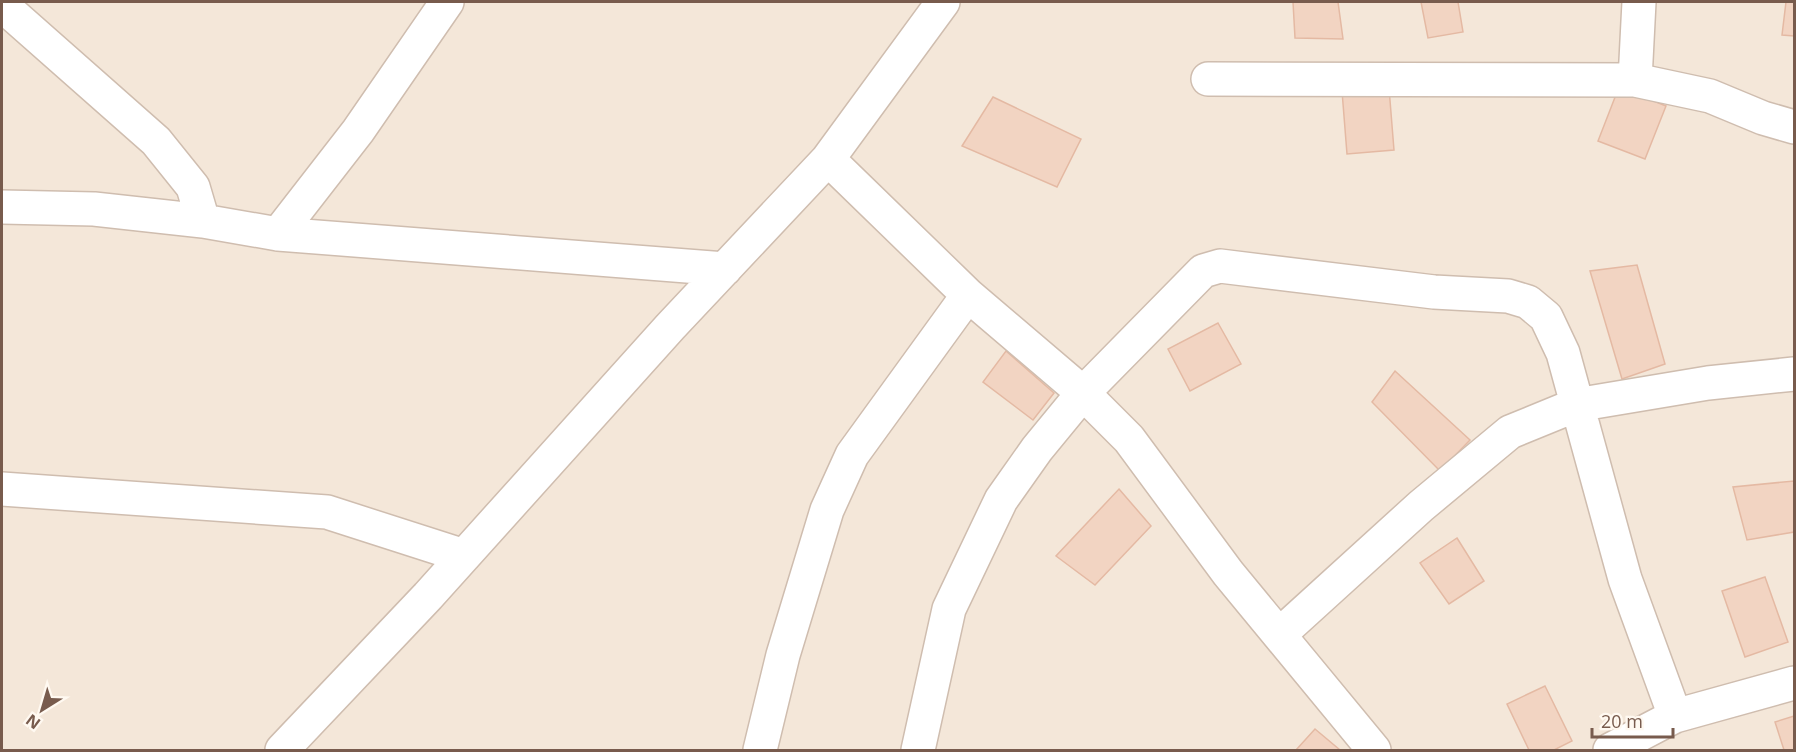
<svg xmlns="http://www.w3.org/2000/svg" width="1796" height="752" viewBox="0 0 1796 752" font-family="'Open Sans',sans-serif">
<rect width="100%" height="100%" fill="#fdf5eb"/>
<path fill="#f4e7d9" d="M 2,2 L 1794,2 L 1794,750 L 2,750 Z"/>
<path fill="#f2d4c2" stroke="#e4b9a3" stroke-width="1.5" d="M 1293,2 L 1338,2 L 1343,39 L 1295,38 Z
M 1421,2 L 1458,2 L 1463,32 L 1428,38 Z
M 1786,2 L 1794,2 L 1794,36 L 1782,35 Z
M 1619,87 L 1666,106 L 1645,159 L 1598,141 Z
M 1389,88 L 1394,150 L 1347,154 L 1342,91 Z
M 993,97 L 1081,139 L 1057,187 L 962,146 Z
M 1637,265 L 1665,364 L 1622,379 L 1590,271 Z
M 1218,323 L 1241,364 L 1190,391 L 1168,349 Z
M 1006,351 L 1054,393 L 1033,420 L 983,382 Z
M 1395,371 L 1470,440 L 1440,471 L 1372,402 Z
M 1794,481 L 1794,532 L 1747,540 L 1733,487 Z
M 1119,489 L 1151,526 L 1095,585 L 1056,556 Z
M 1457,538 L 1484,581 L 1449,604 L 1420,563 Z
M 1765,577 L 1788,642 L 1745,657 L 1722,591 Z
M 1545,686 L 1572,741 L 1554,750 L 1529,750 L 1507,704 Z
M 1794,716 L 1794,750 L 1784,750 L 1775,722 Z
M 1315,729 L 1340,750 L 1296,750 Z"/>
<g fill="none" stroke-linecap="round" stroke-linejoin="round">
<defs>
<path id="street" d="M 2,5 L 156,141 L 193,187 L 203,221
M 1208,79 L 1635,80 L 1710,96 L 1763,118 L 1794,127
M 1635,80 L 1639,2
M 828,159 L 968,295 L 1083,393 L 1129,439 L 1228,573 L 1374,750
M 2,207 L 94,209 L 203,221 L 278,234 L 725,269
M 278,234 L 358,131 L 447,2
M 2,489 L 327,512 L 464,556
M 1279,635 L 1421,506 L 1510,432 L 1576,405 L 1708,383 L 1794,374
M 282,750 L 428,596 L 670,327 L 828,159 L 943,2
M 760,750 L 783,655 L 827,510 L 852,455 L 968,295
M 918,750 L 949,609 L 1001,500 L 1037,449 L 1083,393 L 1203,271 L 1220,266 L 1434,292 L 1508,296 L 1528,302 L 1546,317 L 1563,353 L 1625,579 L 1675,716
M 1610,750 L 1675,716 L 1794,683"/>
</defs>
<use href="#street" stroke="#cfbdaf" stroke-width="36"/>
<use href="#street" stroke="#fff" stroke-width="33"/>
</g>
<rect width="1796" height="752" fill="none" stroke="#785b4d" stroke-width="6"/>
<g transform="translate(42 710) rotate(217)" stroke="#fff9f1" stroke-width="4.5" paint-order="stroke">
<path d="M0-4.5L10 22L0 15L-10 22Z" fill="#785b4d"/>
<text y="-9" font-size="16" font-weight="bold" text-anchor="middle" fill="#785b4d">N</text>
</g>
<path d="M1592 728v9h81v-9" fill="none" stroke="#785b4d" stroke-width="3"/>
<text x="1601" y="728" font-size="18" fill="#785b4d" stroke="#fff9f1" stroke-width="4.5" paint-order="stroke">20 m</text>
</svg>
